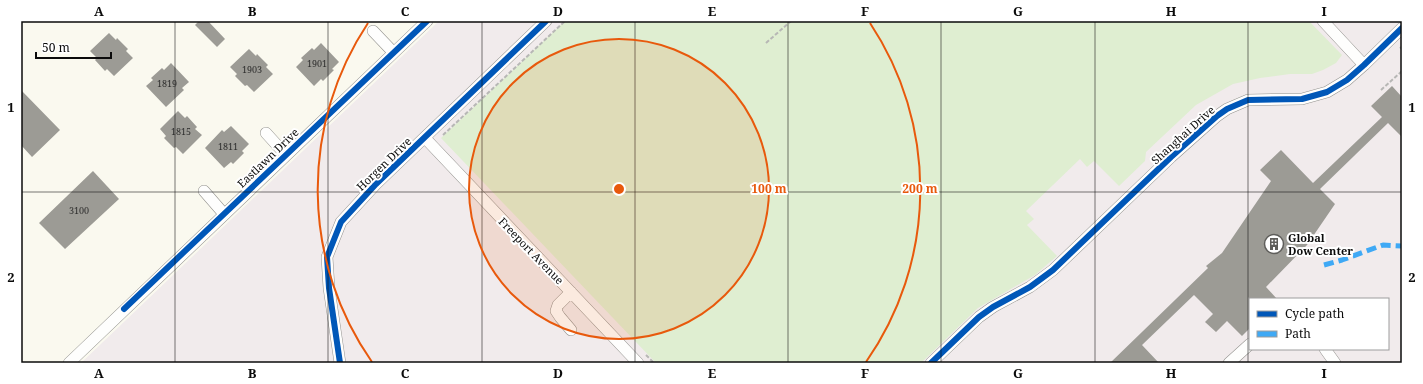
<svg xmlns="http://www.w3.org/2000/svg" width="1423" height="384" viewBox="0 0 1423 384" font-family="'Noto Serif',serif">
<rect width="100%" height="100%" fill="#faf9ef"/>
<path fill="#f1ebec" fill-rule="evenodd" d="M 439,21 L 1402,21 L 1402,363 L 81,363 ZM 1250,299 L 1388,299 L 1388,349 L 1250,349 Z"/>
<path fill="#dfeed1" d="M 565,21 L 1309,21 L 1342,55 L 1336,63 L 1323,70 L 1312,74 L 1290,74 L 1260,78 L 1233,84 L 1196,105 L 1146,152 L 1145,161 L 1119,186 L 1094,161 L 1087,167 L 1080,159 L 1026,211 L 1034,219 L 1027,225 L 1057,256 L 1035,275 L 978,308 L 921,363 L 656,363 L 441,138 Z"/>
<path fill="#9c9b95" d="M 199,21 L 208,21 L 225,39 L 217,47 L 195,25 Z
M 109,33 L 116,40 L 117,38 L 128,49 L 126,51 L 133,58 L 114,76 L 107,69 L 105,71 L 95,60 L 97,58 L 90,51 Z
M 321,43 L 339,62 L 332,69 L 334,70 L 323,81 L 321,79 L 314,86 L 296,67 L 303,60 L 301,58 L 312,48 L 314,50 Z
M 249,49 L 256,56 L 257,54 L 268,65 L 266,67 L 273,74 L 254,92 L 247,85 L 245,86 L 235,76 L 237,74 L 230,67 Z
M 171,63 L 189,82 L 182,88 L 184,90 L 166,107 L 146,86 L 153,80 L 151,78 L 162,68 L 164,70 Z
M 1392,86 L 1402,97 L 1402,137 L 1388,123 L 1320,189 L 1335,204 L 1307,245 L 1266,287 L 1277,299 L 1250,299 L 1250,328 L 1242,336 L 1227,321 L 1216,332 L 1205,322 L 1213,314 L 1194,295 L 1142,345 L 1159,363 L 1110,363 L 1208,268 L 1206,266 L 1222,253 L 1271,181 L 1260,170 L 1281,150 L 1313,183 L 1382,117 L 1371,106 Z
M 21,90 L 60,130 L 32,157 L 21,145 Z
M 178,111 L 185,118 L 187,116 L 197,127 L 195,129 L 202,135 L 183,154 L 176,147 L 174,148 L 164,138 L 166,136 L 160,129 Z
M 231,126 L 249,144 L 242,151 L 244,153 L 233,164 L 231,162 L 224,168 L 205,148 L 222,130 L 224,132 Z
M 93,171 L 119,199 L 65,249 L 39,223 Z"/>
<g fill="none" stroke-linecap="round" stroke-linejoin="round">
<defs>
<path id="minor" d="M 1323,21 L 1364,65
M 373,31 L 393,52
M 266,133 L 286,155
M 425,138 L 638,363
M 204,191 L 224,214
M 571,292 L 558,305 L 556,311 L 560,317 L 571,330
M 1325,349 L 1335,363
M 69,363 L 427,21
M 340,363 L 329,288 L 327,257 L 341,222 L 376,184 L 546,21
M 931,363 L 979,317 L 993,307 L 1030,287 L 1053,270 L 1171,157 L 1217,116 L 1227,109 L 1248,100 L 1302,99 L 1327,92 L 1347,80 L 1364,65 L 1402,28
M 1229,363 L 1250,344"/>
</defs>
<use href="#minor" stroke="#93928e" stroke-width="12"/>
<path stroke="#b7b7b5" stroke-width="2" stroke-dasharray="4 2" stroke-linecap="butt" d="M 766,43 L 791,21
M 1400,47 L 1402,49
M 1381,90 L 1402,71
M 443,135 L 565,21
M 646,355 L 654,363"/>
<use href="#minor" stroke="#fefefd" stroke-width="11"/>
<path stroke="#3fa9f5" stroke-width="5" stroke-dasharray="10 5" stroke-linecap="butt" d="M 1324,265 L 1342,260 L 1383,245 L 1402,246"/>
<defs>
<path id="cycleway" d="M 124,309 L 427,21
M 340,363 L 329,288 L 327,257 L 341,222 L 376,184 L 546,21
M 931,363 L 979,317 L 993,307 L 1030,287 L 1053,270 L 1171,157 L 1217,116 L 1227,109 L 1248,100 L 1302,99 L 1327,92 L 1347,80 L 1364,65 L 1402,28"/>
</defs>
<use href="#cycleway" stroke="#fff" stroke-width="8"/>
<use href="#cycleway" stroke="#0057b8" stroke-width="6"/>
</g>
<path fill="none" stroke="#0b0b0b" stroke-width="1" stroke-opacity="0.55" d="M 175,21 L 175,363M 328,21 L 328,363M 482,21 L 482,363M 635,21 L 635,363M 788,21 L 788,363M 941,21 L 941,363M 1095,21 L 1095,363M 1248,21 L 1248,363M 21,192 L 1402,192"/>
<circle cx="619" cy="189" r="150" fill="#e8590c" fill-opacity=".12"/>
<g fill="none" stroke="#e8590c" stroke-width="2">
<circle cx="619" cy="189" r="150"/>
<path d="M372 362A301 301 0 0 1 368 23M870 23A301 301 0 0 1 866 362"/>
</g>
<defs>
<symbol id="building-ring" viewBox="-11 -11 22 22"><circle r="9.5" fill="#fff" stroke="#5f5e5b" stroke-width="1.5"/><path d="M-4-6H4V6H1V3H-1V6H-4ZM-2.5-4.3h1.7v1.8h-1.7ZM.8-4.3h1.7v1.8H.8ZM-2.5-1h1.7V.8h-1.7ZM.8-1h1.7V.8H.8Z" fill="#5f5e5b"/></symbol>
</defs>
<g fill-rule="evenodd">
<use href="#building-ring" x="1263" y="233" width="22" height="22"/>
</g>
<g text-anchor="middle" stroke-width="4" stroke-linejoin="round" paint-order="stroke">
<g font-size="9" fill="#2f2f2e">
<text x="317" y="67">1901</text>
<text x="252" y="73">1903</text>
<text x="167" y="87">1819</text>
<text x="181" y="135">1815</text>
<text x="228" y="150">1811</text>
<text x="79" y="214">3100</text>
</g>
<g font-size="11" fill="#0b0b0b" stroke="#fff">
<text transform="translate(1183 135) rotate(-42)" y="4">Shanghai Drive</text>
<text transform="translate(268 158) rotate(-44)" y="4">Eastlawn Drive</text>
<text transform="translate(384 164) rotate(-44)" y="4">Horgen Drive</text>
<text transform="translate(531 251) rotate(46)" y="4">Freeport Avenue</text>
</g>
<g font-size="11" font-weight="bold" fill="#0b0b0b" stroke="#fff" text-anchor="start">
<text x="1288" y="242">Global<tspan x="1288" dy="13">Dow Center</tspan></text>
</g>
</g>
<circle cx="619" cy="189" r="6" fill="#e8590c" stroke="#fff" stroke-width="2"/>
<g font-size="12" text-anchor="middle" font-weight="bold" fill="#e8590c" stroke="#fff" stroke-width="4" stroke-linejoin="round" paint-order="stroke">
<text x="769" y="193">100 m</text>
<text x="920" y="193">200 m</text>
</g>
<rect width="1423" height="384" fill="none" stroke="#ffffff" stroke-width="44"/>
<rect x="1249" y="298" width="140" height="52" fill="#ffffff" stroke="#9d9d9d"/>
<rect x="1257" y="311" width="20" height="6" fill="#0057b8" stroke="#9d9d9d"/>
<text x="1285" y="318" font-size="12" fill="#0b0b0b">Cycle path</text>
<rect x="1257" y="331" width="20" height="6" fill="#3fa9f5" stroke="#9d9d9d"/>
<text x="1285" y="338" font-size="12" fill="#0b0b0b">Path</text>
<path d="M36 52v6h75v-6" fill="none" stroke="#0b0b0b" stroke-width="2"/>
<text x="42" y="52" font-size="12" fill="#0b0b0b" stroke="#ffffff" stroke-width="3" paint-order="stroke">50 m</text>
<rect x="22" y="22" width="1379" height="340" fill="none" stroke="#0b0b0b" stroke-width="1.5"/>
<g font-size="13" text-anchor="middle" font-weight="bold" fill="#0b0b0b">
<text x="99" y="16">A</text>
<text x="252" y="16">B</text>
<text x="405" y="16">C</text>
<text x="558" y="16">D</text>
<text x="712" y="16">E</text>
<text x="865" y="16">F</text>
<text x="1018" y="16">G</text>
<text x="1171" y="16">H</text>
<text x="1324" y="16">I</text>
<text x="11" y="112">1</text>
<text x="1412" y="112">1</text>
<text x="11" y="282">2</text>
<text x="1412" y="282">2</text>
<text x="99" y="378">A</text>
<text x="252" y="378">B</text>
<text x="405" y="378">C</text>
<text x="558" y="378">D</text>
<text x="712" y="378">E</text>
<text x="865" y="378">F</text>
<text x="1018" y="378">G</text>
<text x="1171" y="378">H</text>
<text x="1324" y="378">I</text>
</g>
</svg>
